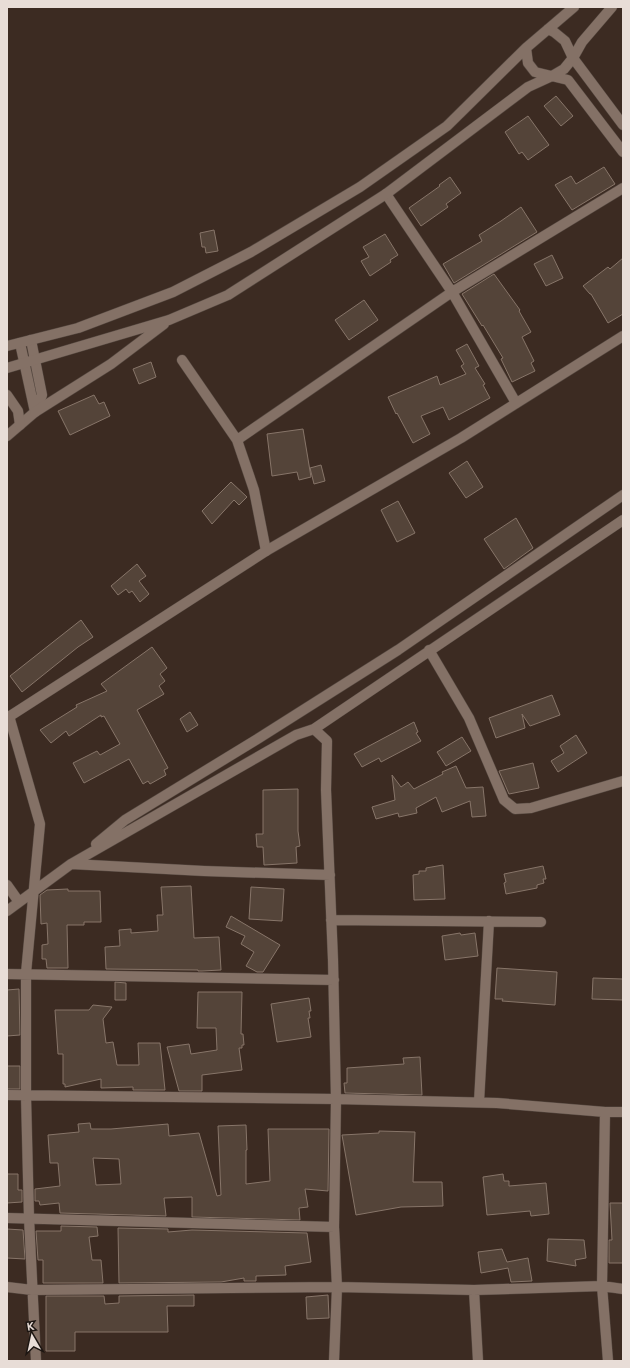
<svg xmlns="http://www.w3.org/2000/svg" width="630" height="1368" viewBox="0 0 630 1368" font-family="Figtree,sans-serif">
<rect width="100%" height="100%" fill="#3c2b22"/>
<path fill="#544439" stroke="#877569" fill-rule="evenodd" d="M 556,96 L 573,116 L 561,126 L 544,106 Z
M 528,116 L 549,145 L 528,160 L 522,152 L 519,154 L 505,132 Z
M 604,167 L 615,184 L 572,210 L 555,185 L 571,176 L 576,184 Z
M 450,177 L 461,193 L 446,204 L 448,207 L 421,226 L 409,208 L 440,186 L 439,185 Z
M 521,207 L 537,232 L 454,283 L 443,264 L 482,241 L 479,235 L 501,221 Z
M 214,230 L 218,251 L 206,253 L 205,247 L 202,247 L 200,233 Z
M 385,234 L 398,255 L 390,260 L 391,262 L 370,276 L 361,261 L 369,257 L 363,247 Z
M 552,255 L 563,278 L 546,286 L 534,264 Z
M 623,258 L 623,314 L 608,323 L 591,294 L 590,294 L 583,286 L 608,267 L 610,269 Z
M 494,274 L 520,310 L 519,311 L 531,332 L 522,337 L 534,361 L 531,363 L 535,371 L 512,382 L 501,359 L 503,358 L 483,325 L 482,326 L 462,294 Z
M 364,300 L 378,320 L 349,340 L 335,320 Z
M 467,344 L 479,366 L 475,368 L 485,384 L 483,385 L 490,398 L 449,420 L 443,407 L 421,416 L 430,434 L 413,443 L 397,413 L 396,414 L 388,397 L 437,376 L 440,385 L 466,374 L 461,366 L 464,364 L 456,350 Z
M 151,362 L 156,377 L 139,384 L 133,369 Z
M 94,395 L 99,404 L 104,402 L 110,416 L 70,435 L 58,411 Z
M 303,429 L 311,477 L 299,480 L 297,472 L 272,476 L 267,434 Z
M 467,461 L 483,487 L 466,498 L 449,473 Z
M 321,465 L 325,481 L 314,484 L 310,468 Z
M 231,482 L 247,497 L 239,505 L 234,500 L 212,524 L 202,511 Z
M 398,501 L 415,533 L 397,542 L 381,510 Z
M 516,518 L 533,548 L 504,569 L 484,539 Z
M 137,564 L 146,576 L 139,581 L 149,594 L 140,602 L 132,591 L 129,593 L 126,589 L 118,595 L 111,586 Z
M 81,620 L 93,637 L 78,647 L 22,692 L 10,676 Z
M 152,647 L 167,668 L 160,674 L 165,681 L 159,686 L 164,694 L 137,710 L 168,768 L 164,770 L 166,775 L 150,784 L 148,781 L 143,784 L 129,759 L 84,783 L 73,763 L 97,751 L 100,755 L 120,744 L 104,716 L 101,717 L 101,715 L 69,736 L 66,731 L 51,743 L 40,730 L 77,707 L 76,705 L 107,691 L 101,684 Z
M 552,695 L 560,715 L 530,726 L 522,714 L 525,728 L 496,738 L 489,718 Z
M 190,712 L 198,725 L 187,732 L 180,719 Z
M 414,722 L 418,732 L 416,733 L 421,741 L 381,762 L 379,758 L 362,767 L 354,754 Z
M 576,735 L 587,753 L 558,772 L 551,761 L 564,753 L 560,746 Z
M 462,737 L 471,751 L 446,766 L 437,752 Z
M 533,763 L 539,788 L 509,794 L 499,771 Z
M 456,766 L 466,788 L 483,787 L 486,816 L 472,817 L 470,801 L 442,812 L 436,797 L 416,808 L 417,813 L 399,817 L 398,813 L 376,819 L 372,807 L 395,800 L 392,775 L 401,787 L 408,782 L 414,789 L 443,774 L 442,772 Z
M 298,789 L 298,831 L 300,846 L 296,847 L 297,863 L 264,865 L 263,847 L 257,847 L 256,834 L 263,834 L 263,790 Z
M 443,865 L 445,899 L 414,900 L 413,875 L 419,874 L 419,871 L 426,871 L 426,868 Z
M 543,866 L 546,879 L 543,879 L 544,883 L 537,885 L 537,888 L 506,894 L 504,883 L 506,882 L 504,874 Z
M 191,886 L 194,938 L 219,937 L 221,970 L 202,971 L 198,971 L 198,970 L 106,969 L 105,947 L 120,946 L 119,930 L 131,929 L 131,933 L 158,931 L 157,915 L 163,915 L 161,887 Z
M 251,887 L 284,889 L 282,921 L 249,919 Z
M 68,889 L 68,891 L 100,891 L 101,922 L 84,922 L 84,925 L 67,925 L 68,968 L 47,968 L 46,959 L 42,959 L 42,945 L 48,944 L 47,923 L 41,924 L 40,895 L 47,890 Z
M 231,916 L 280,945 L 263,972 L 257,972 L 246,966 L 254,952 L 241,944 L 245,936 L 226,927 Z
M 460,933 L 461,935 L 475,933 L 478,956 L 445,960 L 442,936 Z
M 497,968 L 557,972 L 555,1005 L 502,1001 L 503,999 L 495,999 Z
M 593,978 L 623,979 L 623,1000 L 592,999 Z
M 115,982 L 126,983 L 126,1000 L 115,1000 Z
M 19,989 L 20,1035 L 7,1036 L 7,990 Z
M 198,992 L 242,992 L 241,1034 L 243,1034 L 244,1045 L 242,1045 L 242,1048 L 239,1048 L 242,1070 L 202,1075 L 202,1091 L 179,1091 L 167,1047 L 189,1044 L 191,1054 L 217,1050 L 216,1028 L 197,1028 Z
M 309,998 L 311,1011 L 309,1011 L 310,1018 L 308,1018 L 311,1037 L 277,1042 L 271,1004 Z
M 93,1005 L 112,1007 L 103,1019 L 106,1043 L 113,1042 L 117,1065 L 139,1065 L 138,1043 L 160,1043 L 165,1090 L 133,1090 L 133,1087 L 101,1088 L 101,1079 L 65,1087 L 65,1084 L 63,1084 L 63,1054 L 58,1054 L 55,1010 L 89,1010 Z
M 420,1057 L 422,1095 L 345,1093 L 344,1083 L 347,1083 L 347,1068 L 404,1064 L 403,1058 Z
M 7,1066 L 20,1066 L 20,1089 L 7,1089 Z
M 90,1123 L 91,1129 L 111,1129 L 168,1124 L 169,1136 L 199,1133 L 217,1196 L 221,1195 L 218,1126 L 246,1125 L 247,1150 L 246,1150 L 246,1184 L 270,1181 L 268,1129 L 329,1129 L 328,1191 L 305,1189 L 308,1207 L 299,1208 L 300,1220 L 192,1217 L 192,1197 L 164,1198 L 166,1216 L 60,1213 L 59,1203 L 40,1205 L 39,1201 L 35,1201 L 35,1189 L 60,1186 L 58,1163 L 50,1163 L 48,1135 L 79,1132 L 78,1124 ZM 93,1158 L 119,1159 L 121,1184 L 96,1185 Z
M 379,1131 L 415,1132 L 413,1182 L 442,1182 L 443,1206 L 401,1207 L 356,1215 L 342,1135 L 379,1133 Z
M 7,1174 L 18,1174 L 18,1190 L 22,1190 L 22,1202 L 7,1203 Z
M 503,1174 L 504,1181 L 509,1181 L 509,1186 L 546,1183 L 549,1214 L 531,1216 L 530,1211 L 487,1215 L 483,1177 Z
M 610,1203 L 623,1203 L 623,1263 L 609,1263 L 609,1240 L 612,1240 Z
M 61,1226 L 97,1227 L 98,1236 L 89,1237 L 92,1260 L 101,1260 L 103,1283 L 43,1283 L 43,1260 L 38,1260 L 36,1231 L 61,1231 Z
M 118,1228 L 168,1229 L 168,1232 L 192,1230 L 307,1233 L 311,1262 L 285,1266 L 286,1275 L 256,1276 L 256,1281 L 244,1281 L 244,1278 L 221,1282 L 119,1283 Z
M 7,1229 L 23,1230 L 25,1259 L 7,1258 Z
M 548,1239 L 584,1240 L 586,1258 L 575,1260 L 576,1266 L 547,1261 Z
M 502,1249 L 507,1262 L 528,1258 L 532,1281 L 511,1282 L 508,1268 L 481,1273 L 478,1252 Z
M 194,1295 L 194,1306 L 167,1306 L 168,1332 L 75,1332 L 75,1351 L 46,1351 L 46,1296 L 104,1296 L 105,1304 L 119,1303 L 119,1296 Z
M 328,1295 L 329,1318 L 307,1319 L 306,1297 Z"/>
<g fill="none" stroke-linecap="round" stroke-linejoin="round">
<defs>
<path id="minor" d="M 386,194 L 452,292 L 516,403
M 20,343 L 35,412
M 182,360 L 237,440 L 254,490 L 266,551
M 7,436 L 35,412 L 42,395 L 31,340
M 237,440 L 452,292 L 623,188
M 429,650 L 469,718 L 504,800 L 515,809 L 531,808 L 623,781
M 9,716 L 40,824 L 26,973 L 26,1096 L 29,1218 L 36,1361
M 314,729 L 623,520
M 96,844 L 125,820 L 259,738 L 398,650 L 623,495
M 71,864 L 204,871 L 330,875
M 7,885 L 19,902
M 7,911 L 71,864 L 296,735 L 314,729 L 327,741 L 326,790 L 333,960 L 336,1099 L 334,1227 L 337,1287 L 334,1361
M 331,920 L 541,922
M 7,974 L 334,980
M 7,1095 L 336,1099 L 497,1103 L 605,1112 L 623,1112
M 479,1102 L 489,921
M 605,1112 L 602,1286 L 608,1361
M 7,1218 L 334,1227
M 7,1287 L 32,1290 L 337,1287 L 474,1290 L 602,1286 L 623,1289
M 474,1290 L 478,1361"/>
<path id="tertiary" d="M 548,29 L 554,32 L 565,41 L 573,58 L 623,125
M 526,48 L 528,63 L 535,72 L 568,80 L 623,152
M 7,346 L 78,328 L 173,292 L 251,252 L 360,187 L 447,126 L 526,48 L 574,7
M 7,368 L 169,320 L 228,295 L 386,194 L 528,87 L 552,76 L 564,69 L 573,58 L 582,42 L 612,7
M 7,395 L 18,411 L 20,425
M 35,412 L 111,364 L 164,324
M 7,718 L 266,551 L 461,438 L 623,336"/>
</defs>
<use href="#minor" stroke="#554840" stroke-width="11"/>
<use href="#tertiary" stroke="#554840" stroke-width="11"/>
<use href="#minor" stroke="#847166" stroke-width="10"/>
<use href="#tertiary" stroke="#847166" stroke-width="10"/>
</g>
<rect width="630" height="1368" fill="none" stroke="#e8ddd7" stroke-width="16"/>
<g transform="translate(32 1336) rotate(351)" stroke="#1d1612" stroke-width="3" paint-order="stroke">
<path d="M0-3L7 15L0 10L-7 15Z" fill="#e8ddd7"/>
<text y="-6" font-size="11" font-weight="bold" text-anchor="middle" fill="#e8ddd7">K</text>
</g>
</svg>
